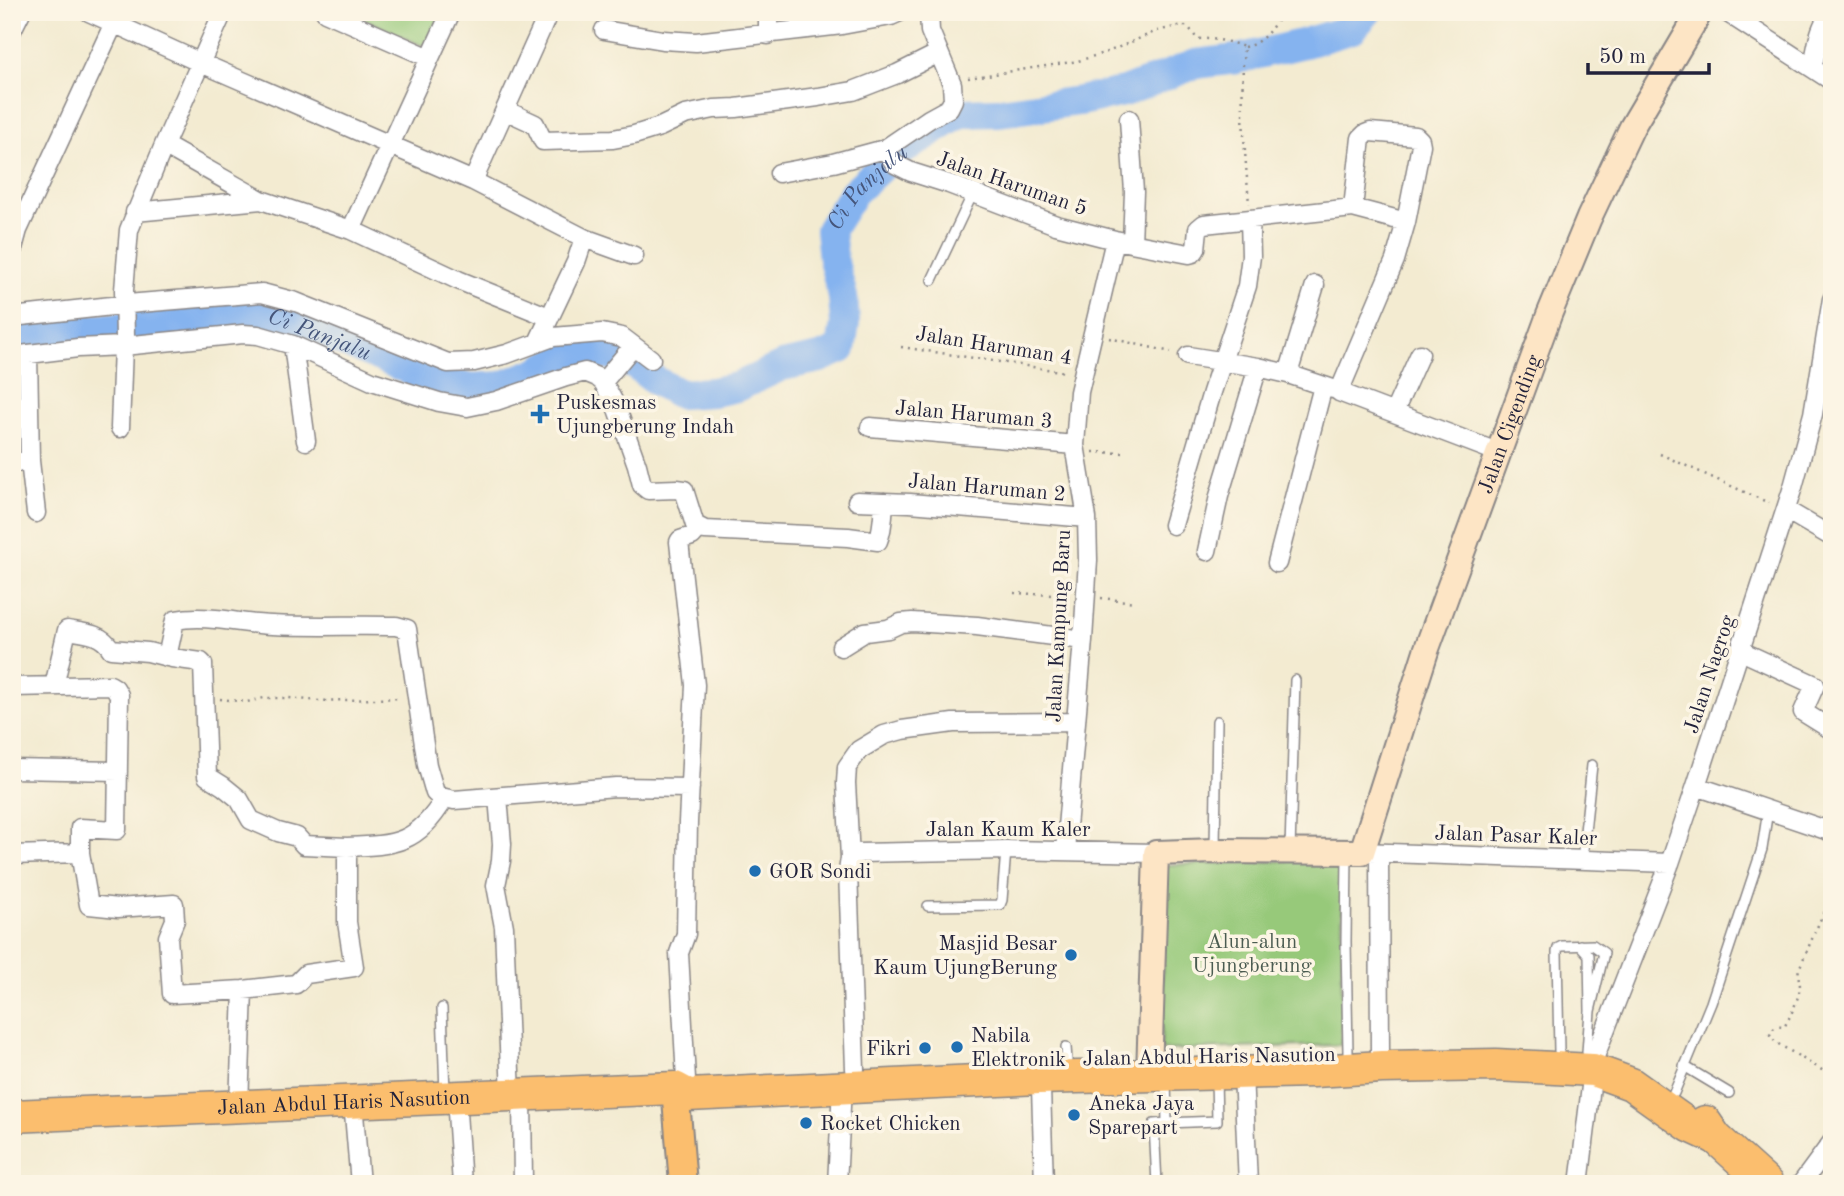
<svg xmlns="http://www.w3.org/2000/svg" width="1844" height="1196" viewBox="0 0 1844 1196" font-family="'Old Standard TT',serif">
<rect width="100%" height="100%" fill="#fcf5e5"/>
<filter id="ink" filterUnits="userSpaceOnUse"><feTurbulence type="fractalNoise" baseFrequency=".0143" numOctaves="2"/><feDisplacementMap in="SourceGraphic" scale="14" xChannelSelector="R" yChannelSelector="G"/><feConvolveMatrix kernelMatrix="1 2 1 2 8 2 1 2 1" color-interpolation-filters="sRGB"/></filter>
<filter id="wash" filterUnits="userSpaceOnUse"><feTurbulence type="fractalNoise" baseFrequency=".00686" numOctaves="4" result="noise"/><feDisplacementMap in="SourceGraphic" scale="28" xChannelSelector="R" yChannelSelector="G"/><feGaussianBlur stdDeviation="1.57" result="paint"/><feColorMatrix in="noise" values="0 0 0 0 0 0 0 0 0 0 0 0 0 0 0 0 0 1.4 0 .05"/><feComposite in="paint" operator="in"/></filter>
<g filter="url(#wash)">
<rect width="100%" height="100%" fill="#f3ebd1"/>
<path fill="#97c97a" stroke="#5c765a" stroke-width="2" d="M 349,12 L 443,12 L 425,47 Z
M 1343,859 L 1341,1045 L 1161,1050 L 1164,865 Z"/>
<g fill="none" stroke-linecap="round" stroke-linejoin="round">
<path stroke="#85b3ef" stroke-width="30" id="s1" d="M 12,338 L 94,329 L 174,323 L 267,313 L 376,355 L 418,374 L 468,388 L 502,386 L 537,372 L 566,356 L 614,355 L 636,366 L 656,381 L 680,394 L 713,392 L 737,387 L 782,366 L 820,358 L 841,349 L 845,323 L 843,297 L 833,259 L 830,230 L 854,192 L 891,158 L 928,134 L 961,113 L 999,112 L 1079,101 L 1124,92 L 1196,64 L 1237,59 L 1305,43 L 1352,29 L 1367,12"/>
</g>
</g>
<g filter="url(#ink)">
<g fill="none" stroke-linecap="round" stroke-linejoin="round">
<defs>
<path id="lane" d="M 932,280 L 973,193
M 1215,849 L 1217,721
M 1290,850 L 1295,680
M 1347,855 L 1346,941 L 1348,1053
M 1582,860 L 1592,765
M 928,906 L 1000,905 L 1002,900 L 1006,850
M 1580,945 L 1589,955 L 1590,1011 L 1587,1052
M 442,1008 L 445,1093
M 1066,1047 L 1067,1060
M 1559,1051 L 1557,952 L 1558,948 L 1562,946 L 1593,945 L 1604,953 L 1590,1011
M 1684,1066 L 1729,1093
M 1166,1079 L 1167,1123 L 1217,1121 L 1216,1079
M 1674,1093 L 1711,1003 L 1762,849 L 1768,810
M 1157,1184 L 1154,1124 L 1167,1123"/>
<path id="street" d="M 89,12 L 201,63 L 473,181 L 584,238 L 576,262 L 538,342
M 223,12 L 164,145 L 129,230 L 124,290 L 125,337 L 123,346 L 243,334 L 258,335 L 293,345 L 306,441
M 325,12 L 430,58
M 451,12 L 351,230 L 458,280 L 549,317
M 768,12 L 768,35
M 1726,12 L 1832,81
M 12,30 L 21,12
M 604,30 L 663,40 L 696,42 L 842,25 L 891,16 L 900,12
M 1812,67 C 1819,44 1816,33 1831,12
M 505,110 L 535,124 L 543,141 L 613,139 L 634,135 L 660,127 L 685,115 L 714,109 L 736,108 L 818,97 L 853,91 L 897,74 L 939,53
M 1129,119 L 1134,192 L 1132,243
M 164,145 L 261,200 L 351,230
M 885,149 L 895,164 L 911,172 L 949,184 L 1056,225 L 1115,240 L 1189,254 L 1193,253 L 1196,249 L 1198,229 L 1204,224 L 1353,208 L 1406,222 L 1395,260 L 1339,392 L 1497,452
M 779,173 L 833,163 L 885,149 L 929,119 L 949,108 L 953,100 L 952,84 L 930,31 L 929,12
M 473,181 L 549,12
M 1353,208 L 1361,138 L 1365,134 L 1370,132 L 1416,136 L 1420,140 L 1421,145 L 1406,222
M 135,212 L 261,200
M 584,238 L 634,256
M 12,252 L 18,230 L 114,23
M 12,317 L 139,303 L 262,293 L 296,302 L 448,363 L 474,362 L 507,354 L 553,337 L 602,333 L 622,337 L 651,359
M 293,345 L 372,381 L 439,402 L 467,407 L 496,401 L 566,377 L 585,372 L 597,377 L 603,382 L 616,406 L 637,465 L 642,485 L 648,490 L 677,489 L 684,490 L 695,525 L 705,530 L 848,537 L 878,541 C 883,530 883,515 884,502
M 28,354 L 30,461 L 36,513
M 12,356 L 78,348 L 123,346 L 120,428
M 1188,356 L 1258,367 L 1288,374 L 1333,389
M 1288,374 L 1315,285
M 603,382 L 633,346
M 1394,412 L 1420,354
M 870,427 L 1075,445
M 12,463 L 30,461
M 857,501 L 910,503 L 1087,518
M 1786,510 L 1832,537
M 1173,525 L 1212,392 L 1247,286 L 1251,256 L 1250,219
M 1207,551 L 1219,496 L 1258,367
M 1277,563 L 1323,386
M 841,647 L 865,632 L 888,629 L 901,623 L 912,622 L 977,626 L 1083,640
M 1741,651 L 1815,685 L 1803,712 L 1832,730
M 167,657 L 175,620 C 208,614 239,624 272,625 C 313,627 355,625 396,626 L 407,629 L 427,765 L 435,793 L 441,797 L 454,800 L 616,787 L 690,788
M 12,687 L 110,685 L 115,688 L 119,695 L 117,830 L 80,828 L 80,853 L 89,905 L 118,908 L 174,904 L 175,920 L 168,937 L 172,994 L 243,990 L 296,984 L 306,974 L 354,967 L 347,922 L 347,847 L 304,845 L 297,837 L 278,832 L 251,820 L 239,799 L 223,786 L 207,776 L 203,664 L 201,662 L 172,658 L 148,652 L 111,649 C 101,633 85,633 67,630 L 54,686
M 12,769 L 118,771
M 1696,786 L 1832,832
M 498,797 L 502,844 L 501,861 L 496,885 L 504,927 L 511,1095
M 347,847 C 396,845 417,844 445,798
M 1065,851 L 1083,640 L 1088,560 L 1087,518 L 1075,445 L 1079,392 L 1115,240
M 1362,852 L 1670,863
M 1379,853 L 1380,1052
M 12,855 L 80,853
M 850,858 L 846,783 L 847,767 L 859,750 L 884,735 L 902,730 L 953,723 L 1076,722
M 1596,1054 L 1670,863 L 1696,786 L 1793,487 L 1813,414 L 1832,299
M 855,1069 L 848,871 L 850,858 L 859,853 L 1006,850 L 1156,853
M 1243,1073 L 1248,1184
M 1039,1078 L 1041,1088 L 1044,1184
M 686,1079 L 679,953 L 686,934 L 688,822 L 695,685 L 679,542 L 680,540 L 692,536 L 699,528
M 522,1094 L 523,1184
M 456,1098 L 462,1184
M 353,1102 L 360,1184
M 239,1107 L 243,990
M 837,1184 L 842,1087
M 1579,1184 L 1593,1070
M 1801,1184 L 1832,1142"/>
<g id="secondary">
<path id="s2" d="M 1149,1074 L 1156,853 L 1215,851 L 1362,852 L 1426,651 L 1549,315 L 1589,218 L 1632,127 L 1700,12"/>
</g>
<path id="primary" d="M 675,1088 L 683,1184"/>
<g id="highway">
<path id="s3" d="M 12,1116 L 675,1088 L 688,1095 L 1039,1078 L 1314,1071 L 1382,1067 L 1496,1065 L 1593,1070 L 1631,1084 L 1690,1126 L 1716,1138"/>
<path d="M 1705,1122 L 1716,1138 L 1767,1184"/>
</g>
</defs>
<use href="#lane" stroke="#8a8686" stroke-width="12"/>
<use href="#street" stroke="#8a8686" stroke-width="21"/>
<use href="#secondary" stroke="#8a8686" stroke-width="28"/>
<use href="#primary" stroke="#8a8686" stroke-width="30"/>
<use href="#highway" stroke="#8a8686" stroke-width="35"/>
<path stroke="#8a8686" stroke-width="2.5" stroke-dasharray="2 5" stroke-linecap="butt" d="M 1244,47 C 1264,43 1272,27 1283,12
M 968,78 L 1078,61 L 1110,51 L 1157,31 L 1183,25 L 1190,29 L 1197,39 C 1213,38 1229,41 1244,47 C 1240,99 1245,152 1249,204
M 1109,338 L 1171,352
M 901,347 L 1066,372
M 1093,452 L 1126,453
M 1660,454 L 1769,503
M 1014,593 L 1070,596
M 1101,598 L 1135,602
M 220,699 L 247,702 L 264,698 L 289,698 L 319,701 L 401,698
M 1832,893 L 1799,969 C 1797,977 1800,980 1800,987 C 1799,998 1790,1018 1784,1027 C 1776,1026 1773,1027 1770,1035 L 1775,1042 L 1832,1076"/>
<use href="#lane" stroke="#fff" stroke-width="9"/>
<use href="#street" stroke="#fff" stroke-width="18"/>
<use href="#secondary" stroke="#fde5c5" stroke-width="24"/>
<use href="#primary" stroke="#fbbe6e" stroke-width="26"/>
<use href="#highway" stroke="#fbbe6e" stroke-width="32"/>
</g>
</g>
<g fill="#1f6fb2" stroke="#fcf5e5" stroke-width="2.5">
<path d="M536.5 403.5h7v7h7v7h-7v7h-7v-7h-7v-7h7z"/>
<circle cx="755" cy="871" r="7"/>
<circle cx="1071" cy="955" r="7"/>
<circle cx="957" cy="1047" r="7"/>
<circle cx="925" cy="1048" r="7"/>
<circle cx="1074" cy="1115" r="7"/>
<circle cx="806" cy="1123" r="7"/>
</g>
<g text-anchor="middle" stroke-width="7" stroke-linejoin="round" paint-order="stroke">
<g font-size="21" fill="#22223b" stroke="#fcf5e5">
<text transform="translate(1012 183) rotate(19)" y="7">Jalan Haruman 5</text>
<text transform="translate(994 345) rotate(9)" y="7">Jalan Haruman 4</text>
<text transform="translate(974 414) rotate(5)" y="7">Jalan Haruman 3</text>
<text dy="7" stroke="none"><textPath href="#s2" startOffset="880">Jalan Cigending</textPath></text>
<text transform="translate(987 487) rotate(5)" y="7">Jalan Haruman 2</text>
<text transform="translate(1058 626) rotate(-87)" y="7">Jalan Kampung Baru</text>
<text transform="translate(1709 674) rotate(-72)" y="7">Jalan Nagrog</text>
<text x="1008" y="836">Jalan Kaum Kaler</text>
<text transform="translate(1516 835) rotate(2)" y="7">Jalan Pasar Kaler</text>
<text transform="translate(1209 1056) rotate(-1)" y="7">Jalan Abdul Haris Nasution</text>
<text dy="7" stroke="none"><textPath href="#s3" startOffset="332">Jalan Abdul Haris Nasution</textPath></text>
</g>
<g font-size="21" fill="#22223b" stroke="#fcf5e5" text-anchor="start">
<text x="556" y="409">Puskesmas<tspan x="556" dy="24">Ujungberung Indah</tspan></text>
<text x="769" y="878">GOR Sondi</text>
<text x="1057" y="950" text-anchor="end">Masjid Besar<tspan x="1057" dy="24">Kaum UjungBerung</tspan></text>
<text x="971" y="1042">Nabila<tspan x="971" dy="24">Elektronik</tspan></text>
<text x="911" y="1055" text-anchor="end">Fikri</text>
<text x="1088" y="1110">Aneka Jaya<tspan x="1088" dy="24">Sparepart</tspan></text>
<text x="820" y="1130">Rocket Chicken</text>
</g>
<g font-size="21" fill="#4b5c51" stroke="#fcf5e5">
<text x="1252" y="948">Alun-alun<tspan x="1252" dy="24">Ujungberung</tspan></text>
</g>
<g font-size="23" font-style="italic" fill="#45557a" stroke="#fcf5e5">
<text dy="8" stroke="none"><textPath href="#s1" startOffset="1048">Ci Panjalu</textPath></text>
<text dy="8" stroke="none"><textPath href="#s1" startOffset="313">Ci Panjalu</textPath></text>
</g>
</g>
<rect width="1844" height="1196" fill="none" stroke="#fcf5e5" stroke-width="42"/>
<path d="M1588 63v10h121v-10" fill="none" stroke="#22223b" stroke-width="3.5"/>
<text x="1599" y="63" font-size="21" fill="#22223b" stroke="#fcf5e5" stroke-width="5" paint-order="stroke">50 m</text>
</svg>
